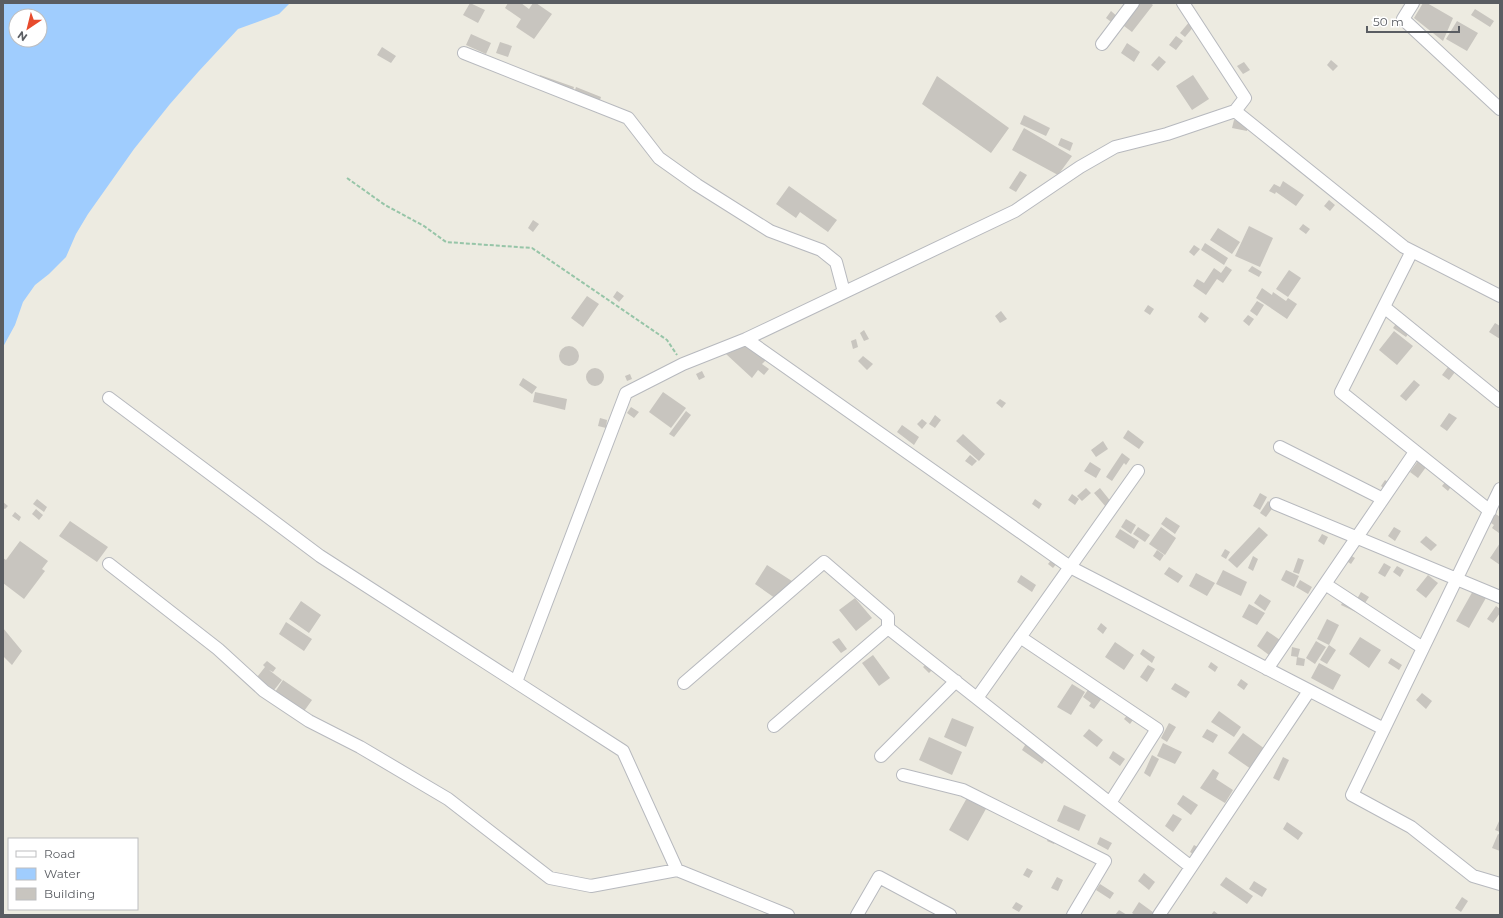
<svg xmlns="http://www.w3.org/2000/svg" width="1503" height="918" viewBox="0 0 1503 918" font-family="Montserrat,sans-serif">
<rect width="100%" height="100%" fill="#edebe1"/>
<path fill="#a0cdfe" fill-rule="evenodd" d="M 3,3 L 290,3 L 279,14 L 238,29 L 199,71 L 170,104 L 134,149 L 88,214 L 76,234 L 66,257 L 49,274 L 35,285 L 23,302 L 15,325 L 3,347 ZM 16,16 L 40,16 L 40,40 L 16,40 Z"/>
<path fill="#c8c5bf" d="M 470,3 L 485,10 L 478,23 L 463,15 Z
M 508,3 L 521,3 L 529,9 L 533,3 L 536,3 L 552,14 L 534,39 L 516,27 L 521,19 L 505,8 Z
M 1135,3 L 1150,3 L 1153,5 L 1132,32 L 1120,23 Z
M 1423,3 L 1427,3 L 1453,18 L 1443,41 L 1414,18 Z
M 1475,9 L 1494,21 L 1490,27 L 1471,15 Z
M 1111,11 L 1119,18 L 1114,24 L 1106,18 Z
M 1190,21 L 1195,25 L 1185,37 L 1180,33 Z
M 1457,21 L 1478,33 L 1467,51 L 1446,39 Z
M 471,34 L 491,43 L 486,54 L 466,45 Z
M 1176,36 L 1183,41 L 1176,50 L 1169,45 Z
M 500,42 L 512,46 L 508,57 L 496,53 Z
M 1127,43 L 1140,52 L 1134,62 L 1121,53 Z
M 382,47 L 396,56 L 391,63 L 377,55 Z
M 1159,56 L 1166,62 L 1158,71 L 1151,65 Z
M 1331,60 L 1338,66 L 1333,71 L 1327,65 Z
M 1244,62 L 1250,70 L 1243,74 L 1237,66 Z
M 540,75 L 574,87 L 571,95 L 537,84 Z
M 1193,75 L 1209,99 L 1192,110 L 1176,86 Z
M 937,76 L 1009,128 L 991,153 L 922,104 Z
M 576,87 L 601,97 L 598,106 L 573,96 Z
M 1024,115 L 1050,128 L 1046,136 L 1020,124 Z
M 1234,120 L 1248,122 L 1247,131 L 1232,128 Z
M 1024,128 L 1072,156 L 1058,175 L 1012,150 Z
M 1061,138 L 1073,143 L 1070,151 L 1058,145 Z
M 1020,171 L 1027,175 L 1016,192 L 1009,188 Z
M 1283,181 L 1304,195 L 1296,206 L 1276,192 L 1275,194 L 1269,191 L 1274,184 L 1280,187 Z
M 789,186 L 837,220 L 828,232 L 800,212 L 796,218 L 776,204 Z
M 1329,200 L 1335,205 L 1330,211 L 1324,206 Z
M 533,220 L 539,224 L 533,232 L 528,228 Z
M 1303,224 L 1310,229 L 1306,234 L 1299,229 Z
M 1249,226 L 1273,238 L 1260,267 L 1235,256 Z
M 1218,228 L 1240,242 L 1232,254 L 1210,240 Z
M 1205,243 L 1228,258 L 1224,265 L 1201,250 Z
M 1194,245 L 1200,249 L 1194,256 L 1189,252 Z
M 1226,266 L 1232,270 L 1223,283 L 1217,279 L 1206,295 L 1193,286 L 1197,279 L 1204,283 L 1214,268 L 1221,273 Z
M 1252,266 L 1262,272 L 1259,277 L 1248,271 Z
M 1289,270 L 1301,278 L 1288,297 L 1276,289 Z
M 1262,288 L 1272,295 L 1273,292 L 1286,301 L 1288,298 L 1297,304 L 1287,319 L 1256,298 Z
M 617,291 L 624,296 L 619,302 L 613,297 Z
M 587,296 L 599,304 L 583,327 L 571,318 Z
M 1257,301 L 1264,305 L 1257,316 L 1250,311 Z
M 1148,305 L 1154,309 L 1150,315 L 1144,311 Z
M 1001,311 L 1007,319 L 1000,323 L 995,316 Z
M 1201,312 L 1209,318 L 1205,323 L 1198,317 Z
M 1248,315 L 1254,319 L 1249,326 L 1243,321 Z
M 1398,321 L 1411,330 L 1406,337 L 1393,328 Z
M 1495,323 L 1500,326 L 1500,339 L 1489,332 Z
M 864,330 L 869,339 L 864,341 L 860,333 Z
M 1394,331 L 1413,346 L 1397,365 L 1379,350 Z
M 856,339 L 858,347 L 853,349 L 851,341 Z
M 755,340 L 767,359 L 762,364 L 769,369 L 764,375 L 758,370 L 752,378 L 726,354 Z
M559 356a10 10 0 1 1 20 0a10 10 0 1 1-20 0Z
M 863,356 L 873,364 L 867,370 L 858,361 Z
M 1451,363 L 1458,368 L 1449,380 L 1442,375 Z
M586 377a9 9 0 1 1 18 0a9 9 0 1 1-18 0Z
M 702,371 L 705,377 L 699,380 L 696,374 Z
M 630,374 L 632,379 L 627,381 L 625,376 Z
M 523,378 L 537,387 L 532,394 L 519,385 Z
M 1414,380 L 1420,385 L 1406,401 L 1400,396 Z
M 535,392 L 567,399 L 565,410 L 533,402 Z
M 663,392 L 686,408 L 671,428 L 649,412 Z
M 1000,399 L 1006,403 L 1002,408 L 996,403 Z
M 631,407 L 639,412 L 634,418 L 627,413 Z
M 686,411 L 691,415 L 674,437 L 669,434 Z
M 1449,413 L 1457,418 L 1447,431 L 1440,426 Z
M 935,415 L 941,420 L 935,428 L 929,424 Z
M 600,418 L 607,420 L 606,428 L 598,426 Z
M 922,419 L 927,423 L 922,429 L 917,424 Z
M 902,425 L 919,437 L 914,445 L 897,432 Z
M 1128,430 L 1144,442 L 1139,449 L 1123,438 Z
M 963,434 L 985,454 L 979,461 L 956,441 Z
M 1103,441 L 1108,449 L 1096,457 L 1091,450 Z
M 1122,453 L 1130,459 L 1126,465 L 1124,463 L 1112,481 L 1106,477 Z
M 970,455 L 977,461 L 972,466 L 965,461 Z
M 1421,457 L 1429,463 L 1418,478 L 1410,472 Z
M 1090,462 L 1101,469 L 1096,478 L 1084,471 Z
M 1385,480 L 1392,485 L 1387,491 L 1381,486 Z
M 1446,481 L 1452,485 L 1448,491 L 1442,486 Z
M 1086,488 L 1091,493 L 1082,501 L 1077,496 Z
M 1100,488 L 1112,503 L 1106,507 L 1094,493 Z
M 1260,493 L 1267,497 L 1260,510 L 1253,506 Z
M 1072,494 L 1079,499 L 1075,505 L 1068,500 Z
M 37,499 L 47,507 L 44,512 L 33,504 Z
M 1035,499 L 1042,504 L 1039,509 L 1032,504 Z
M 1268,501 L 1274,506 L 1266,517 L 1260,513 Z
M 3,502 L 8,506 L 5,509 L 3,508 Z
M 36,509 L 43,515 L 39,520 L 32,514 Z
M 15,512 L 21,517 L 19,521 L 12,516 Z
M 1493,512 L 1500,517 L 1499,533 L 1492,528 L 1494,525 L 1488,521 Z
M 1166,517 L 1180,526 L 1175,534 L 1161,524 Z
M 1126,519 L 1136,525 L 1131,534 L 1121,527 Z
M 70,521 L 108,547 L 97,562 L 59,536 Z
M 1138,527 L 1150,535 L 1145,542 L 1133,534 Z
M 1161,527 L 1176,538 L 1165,555 L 1149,544 Z
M 1259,527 L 1268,535 L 1237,568 L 1228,560 Z
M 1394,527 L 1401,531 L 1395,541 L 1388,536 Z
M 1120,529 L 1139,541 L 1134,549 L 1115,537 Z
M 1322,534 L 1328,537 L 1324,545 L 1318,541 Z
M 1426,536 L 1437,545 L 1431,551 L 1420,542 Z
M 20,541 L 48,561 L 42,569 L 45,571 L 24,599 L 3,583 L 3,558 L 6,560 Z
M 1500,543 L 1500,565 L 1490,558 Z
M 1225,549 L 1230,552 L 1226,559 L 1221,556 Z
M 1157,550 L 1164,555 L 1160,561 L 1153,556 Z
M 1348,554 L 1355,558 L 1351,564 L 1345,560 Z
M 1253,556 L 1258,559 L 1253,571 L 1248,568 Z
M 1298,558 L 1304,560 L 1299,574 L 1293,572 Z
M 1052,559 L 1057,563 L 1053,568 L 1048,564 Z
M 1384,563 L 1391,567 L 1385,577 L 1378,573 Z
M 767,565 L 795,583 L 782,603 L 755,584 Z
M 1397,566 L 1404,570 L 1400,577 L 1393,572 Z
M 1169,567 L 1183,576 L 1178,583 L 1164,574 Z
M 1223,570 L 1247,582 L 1241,596 L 1216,584 Z
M 1286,570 L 1299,576 L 1294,587 L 1281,580 Z
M 1196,573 L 1215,583 L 1207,596 L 1189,586 Z
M 1021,575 L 1036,585 L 1032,592 L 1017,582 Z
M 1428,575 L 1438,583 L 1426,598 L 1416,590 Z
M 1300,580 L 1312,587 L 1308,594 L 1296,587 Z
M 1474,589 L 1487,596 L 1469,628 L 1456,621 Z
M 1361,592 L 1369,597 L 1365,603 L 1357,599 Z
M 1260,594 L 1271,601 L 1265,611 L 1254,603 Z
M 855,598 L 872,618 L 856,631 L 839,610 Z
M 1344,599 L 1363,608 L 1360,614 L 1341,605 Z
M 301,601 L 321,615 L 309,633 L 289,619 Z
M 1249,604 L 1265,613 L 1257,625 L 1242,617 Z
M 1496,606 L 1500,609 L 1500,613 L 1493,623 L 1487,619 Z
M 1327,619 L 1339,625 L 1329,645 L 1317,639 Z
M 286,622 L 312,639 L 304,651 L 279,634 Z
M 1101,623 L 1107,628 L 1103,634 L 1097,629 Z
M 3,628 L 22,651 L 12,665 L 3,656 Z
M 1267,631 L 1280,640 L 1269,655 L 1257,646 Z
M 1360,637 L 1381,650 L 1369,668 L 1349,654 Z
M 839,638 L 847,649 L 841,653 L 832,642 Z
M 1316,641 L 1326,647 L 1315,664 L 1306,658 Z
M 1115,642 L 1134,655 L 1124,670 L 1105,657 Z
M 1329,645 L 1336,650 L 1327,664 L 1320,660 Z
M 1292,647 L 1300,649 L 1298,657 L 1291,656 Z
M 1143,649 L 1155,657 L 1152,663 L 1140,654 Z
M 873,655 L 890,678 L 879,686 L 862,663 Z
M 1297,657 L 1305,659 L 1304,666 L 1296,665 Z
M 1391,658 L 1402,665 L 1399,670 L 1388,663 Z
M 267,661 L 276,668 L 273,672 L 269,670 L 282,680 L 271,694 L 254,681 L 265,667 L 263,665 Z
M 928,662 L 934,668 L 929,673 L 923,667 Z
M 1211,662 L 1218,667 L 1215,672 L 1208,667 Z
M 1319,663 L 1341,675 L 1333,690 L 1311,678 Z
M 1148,665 L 1155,669 L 1147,682 L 1140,677 Z
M 1241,679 L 1248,684 L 1244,690 L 1237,685 Z
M 283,680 L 312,700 L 302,714 L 273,695 Z
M 1175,683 L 1190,692 L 1186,698 L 1171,689 Z
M 1072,684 L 1085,692 L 1071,715 L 1057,707 Z
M 1092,684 L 1105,694 L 1094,709 L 1089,706 L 1091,703 L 1083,697 Z
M 1422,693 L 1432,701 L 1426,709 L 1416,700 Z
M 1219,711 L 1241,727 L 1234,737 L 1211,722 Z
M 1129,713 L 1135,717 L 1130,724 L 1124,719 Z
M 952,718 L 974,727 L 966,747 L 944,737 Z
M 1169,723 L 1176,727 L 1167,742 L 1161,738 Z
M 1089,729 L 1103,740 L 1097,747 L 1083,736 Z
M 1207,729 L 1218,735 L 1213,743 L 1202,737 Z
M 1243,733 L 1265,749 L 1251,769 L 1228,753 Z
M 929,737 L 962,752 L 952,775 L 919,760 Z
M 1027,742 L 1048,756 L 1042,764 L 1022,750 Z
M 1163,743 L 1182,752 L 1175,764 L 1157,756 Z
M 1113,751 L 1125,759 L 1120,766 L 1109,758 Z
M 1152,755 L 1159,759 L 1150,777 L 1144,773 Z
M 1283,757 L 1289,760 L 1279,781 L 1273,778 Z
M 1213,769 L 1219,773 L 1216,779 L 1233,790 L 1225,803 L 1200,788 Z
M 1183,795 L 1198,805 L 1191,815 L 1177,804 Z
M 968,796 L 987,807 L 968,841 L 949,830 Z
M 1064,805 L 1086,815 L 1079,831 L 1057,821 Z
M 1173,814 L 1182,819 L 1173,832 L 1165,826 Z
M 1500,819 L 1500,832 L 1495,830 Z
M 1287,822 L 1303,833 L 1298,840 L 1283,829 Z
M 1051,834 L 1058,837 L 1054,844 L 1047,841 Z
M 1498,834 L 1500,835 L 1500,851 L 1492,848 Z
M 1100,837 L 1112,843 L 1108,850 L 1097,844 Z
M 1194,845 L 1201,849 L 1196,856 L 1190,852 Z
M 1027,868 L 1033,871 L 1029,878 L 1023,875 Z
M 1144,873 L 1155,882 L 1149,890 L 1138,881 Z
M 1057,877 L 1063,880 L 1058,891 L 1051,888 Z
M 1226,877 L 1253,896 L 1247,904 L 1220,885 Z
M 1254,881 L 1267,889 L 1262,897 L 1249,889 Z
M 1100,884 L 1114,893 L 1110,899 L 1096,890 Z
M 1462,897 L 1468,901 L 1461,912 L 1455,908 Z
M 1016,902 L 1023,906 L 1019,912 L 1012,908 Z
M 1139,902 L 1157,915 L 1135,915 L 1132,913 Z
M 1119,910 L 1127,915 L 1115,915 Z
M 1214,911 L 1219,915 L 1211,915 Z"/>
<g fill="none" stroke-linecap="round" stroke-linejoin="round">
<defs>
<path id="minor" d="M 1413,3 L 1403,19 L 1500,109
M 1102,44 L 1133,3
M 464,53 L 628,118 L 659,158 L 697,185 L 770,231 L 821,250 L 836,262 L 844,292
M 1235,111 L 1404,247 L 1500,296
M 1412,251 L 1341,392 L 1490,511
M 1384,307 L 1500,401
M 746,339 L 1070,567 L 1384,729
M 109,398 L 320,556 L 623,751 L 677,870
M 1280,447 L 1383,499
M 1500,489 L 1352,795 L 1411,827 L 1473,876 L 1500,884
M 1276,504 L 1500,597
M 109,564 L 218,649 L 264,691 L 309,721 L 360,747 L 448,799 L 550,878 L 591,886 L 677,870 L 788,915
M 1325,584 L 1423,648
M 888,628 L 1191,867
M 1020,637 L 1157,729 L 1110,803
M 1267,669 L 1415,452
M 516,682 L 626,393 L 683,364 L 746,339 L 1015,211 L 1080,167 L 1115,147 L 1167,134 L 1235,111 L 1245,98 L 1183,3
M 684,683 L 824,562 L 888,617 L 888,628 L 774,726
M 977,698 L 1138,471
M 881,756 L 956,681
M 903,775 L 963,790 L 1105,861 L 1073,915
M 857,915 L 879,877 L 950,915
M 1159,915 L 1309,691"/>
</defs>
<use href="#minor" stroke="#b7b9be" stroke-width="14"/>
<path stroke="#97c5a8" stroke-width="2" stroke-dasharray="4 2" stroke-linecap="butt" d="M 347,178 L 385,205 L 424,226 L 446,242 L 532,248 L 667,340 L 677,355"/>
<use href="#minor" stroke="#fff" stroke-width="12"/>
</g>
<rect width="1503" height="918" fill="none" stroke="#5a5d62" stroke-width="8"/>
<rect x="8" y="838" width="130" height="72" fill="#ffffff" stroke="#bdbec0"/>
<rect x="16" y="851" width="20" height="6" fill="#ffffff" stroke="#bdbec0"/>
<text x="44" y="858" font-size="12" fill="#5a5d62">Road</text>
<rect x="16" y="868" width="20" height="12" fill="#a0cdfe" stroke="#bdbec0"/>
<text x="44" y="878" font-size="12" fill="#5a5d62">Water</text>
<rect x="16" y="888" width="20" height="12" fill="#c8c5bf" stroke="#bdbec0"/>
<text x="44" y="898" font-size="12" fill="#5a5d62">Building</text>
<g transform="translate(28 28) rotate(215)"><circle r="19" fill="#ffffff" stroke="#bdbec0"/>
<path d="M0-3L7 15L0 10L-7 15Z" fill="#e74b2d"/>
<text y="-6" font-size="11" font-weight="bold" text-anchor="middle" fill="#5a5d62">N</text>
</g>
<path d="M1367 26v6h92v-6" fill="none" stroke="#5a5d62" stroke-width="2"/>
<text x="1373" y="26" font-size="12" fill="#5a5d62" stroke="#ffffff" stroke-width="3" paint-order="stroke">50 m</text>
</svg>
